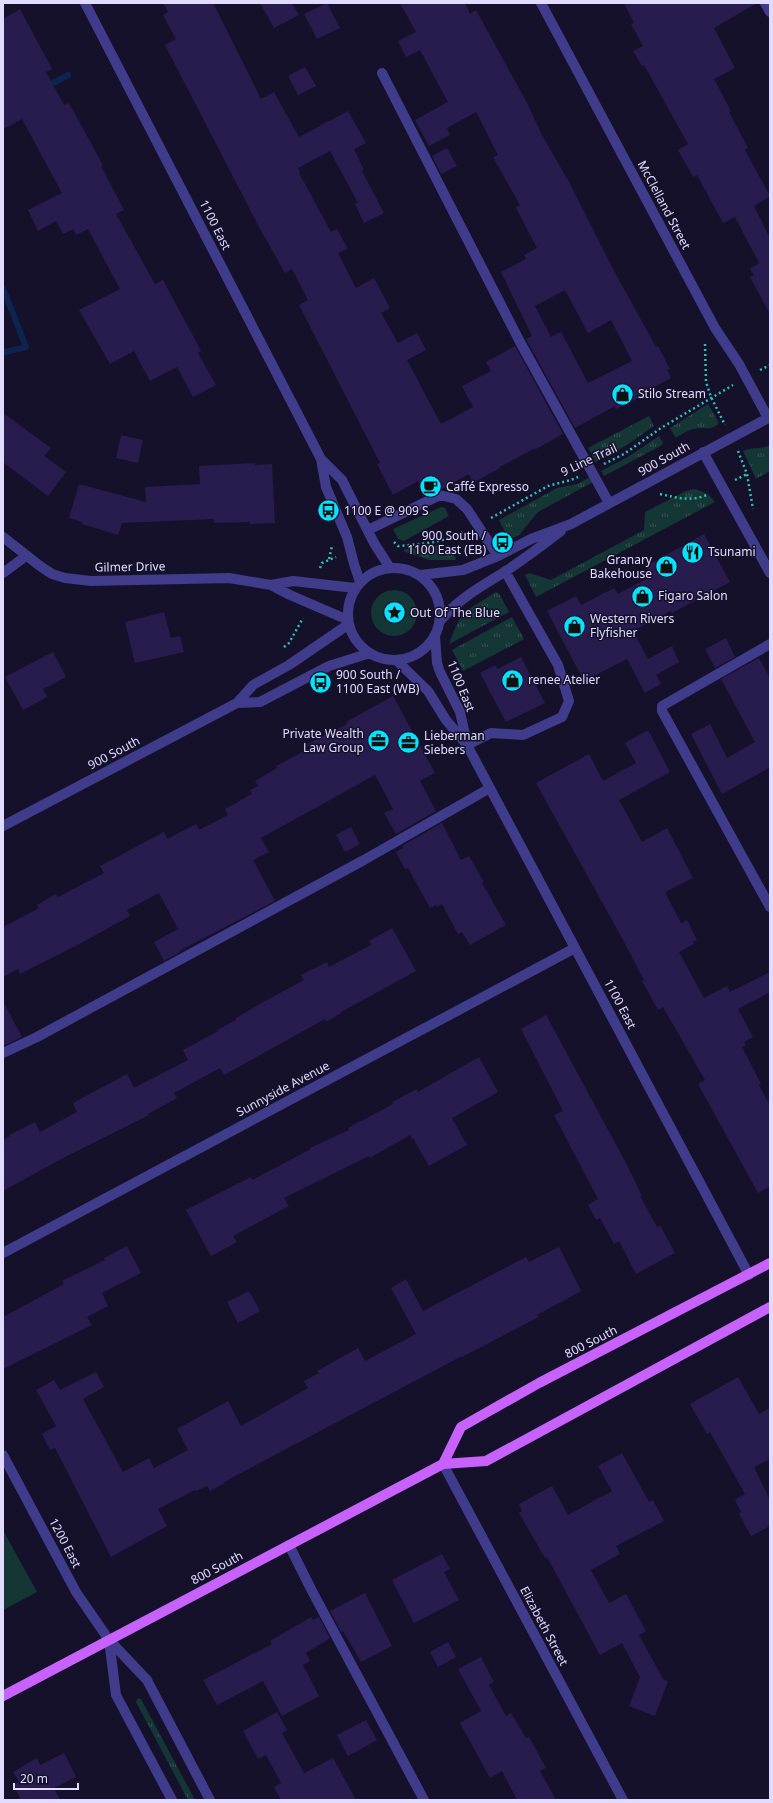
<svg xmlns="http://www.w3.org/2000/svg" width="773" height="1803" viewBox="0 0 773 1803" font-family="'Noto Sans',sans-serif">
<defs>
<pattern id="grass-tufts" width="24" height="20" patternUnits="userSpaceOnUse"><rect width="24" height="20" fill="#143635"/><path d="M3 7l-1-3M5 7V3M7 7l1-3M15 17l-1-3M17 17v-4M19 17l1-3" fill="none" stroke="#365253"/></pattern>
</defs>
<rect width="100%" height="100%" fill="#16112b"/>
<path fill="url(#grass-tufts)" d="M 708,404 L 719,423 C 712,431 703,427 694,429 C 688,430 682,434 677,437 L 675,437 L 670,428 Z
M 649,416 L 654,426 L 625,446 L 596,462 L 588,448 Z
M 659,436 L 663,443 L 662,445 L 604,476 L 601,471 L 628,457 Z
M 770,445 L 770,471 L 756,479 L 743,451 C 752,447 761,450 770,445 Z
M 590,477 L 593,482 L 538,512 L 519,535 L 509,540 L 499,520 L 557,488 L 577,484 Z
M 694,489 C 703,491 709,494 715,502 L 536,597 L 525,575 L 529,573 L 551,580 L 644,530 L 645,512 L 686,491 Z
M 449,545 L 456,558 L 455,560 L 429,560 L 403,551 L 405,549 Z
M 496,592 L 500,595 L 509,612 L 449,644 L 456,626 L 464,612 Z
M 512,617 L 524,639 L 463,671 L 452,650 Z
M 138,1698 L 141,1699 L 195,1800 L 188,1800 L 136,1702 Z"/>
<path fill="#143635" d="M 441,507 L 445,508 L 449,516 L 404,541 L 398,539 L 393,529 Z
M371 613a23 23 0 1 1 46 0a23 23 0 1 1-46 0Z
M 3,1530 L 37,1592 L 3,1610 Z"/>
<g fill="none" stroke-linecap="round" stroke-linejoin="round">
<path stroke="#0c244f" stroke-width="6" d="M 46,87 L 68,75
M 3,288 L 26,347 L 5,352 L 3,351"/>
</g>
<path fill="#271c4d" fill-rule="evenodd" d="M 163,3 L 213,3 L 261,99 L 274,92 L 299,137 L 348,111 L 366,143 L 354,149 L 364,170 L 362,171 L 384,213 L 364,223 L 355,204 L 358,203 L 330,151 L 298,168 L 300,172 L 299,173 L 331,232 L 337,229 L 348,249 L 338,253 L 356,288 L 374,278 L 390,308 L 381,313 L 398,343 L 417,333 L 426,350 L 407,360 L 441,424 L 473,407 L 462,386 L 491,371 L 486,362 L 515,346 L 563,434 L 536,449 L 535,448 L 500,467 L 500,468 L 473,483 L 469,474 L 442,489 L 425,495 L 418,481 L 393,495 L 377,464 L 380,463 L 299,305 L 308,300 L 292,269 L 285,273 L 259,227 L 165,45 L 176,39 L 163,15 L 168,12 Z
M 260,3 L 292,3 L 299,15 L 274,28 Z
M 327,3 L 340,28 L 317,39 L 304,14 Z
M 400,3 L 465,3 L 470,14 L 476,10 L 527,103 L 543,137 L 568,180 L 614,271 L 656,347 L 658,346 L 670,369 L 667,370 L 671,378 L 637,396 L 638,398 L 616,409 L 615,406 L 575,428 L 526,339 L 532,336 L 501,272 L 526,259 L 524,255 L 537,248 L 516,208 L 520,205 L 493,157 L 498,155 L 476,112 L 447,128 L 450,135 L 429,146 L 415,120 L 448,102 L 420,50 L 406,57 L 398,41 L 416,32 ZM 565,290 L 588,333 L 611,320 L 632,361 L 588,383 L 561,332 L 551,337 L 535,306 Z
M 624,3 L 757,3 L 714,28 L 735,68 L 714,79 L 731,111 L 729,112 L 748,148 L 745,150 L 770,196 L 754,206 L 770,238 L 770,314 L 750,277 L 754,275 L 750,269 L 759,263 L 735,217 L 723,223 L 697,175 L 693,177 L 678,150 L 688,144 L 644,65 L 642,66 L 633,51 L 643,46 L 631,24 L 634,23 Z
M 20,9 L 52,69 L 46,72 L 64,105 L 69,103 L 103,165 L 101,166 L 124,210 L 116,214 L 155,284 L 163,280 L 201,351 L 198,353 L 216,385 L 193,397 L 177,367 L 150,381 L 134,351 L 110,364 L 79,310 L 120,289 L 88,229 L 76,235 L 73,229 L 63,234 L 56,221 L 38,231 L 28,210 L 62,193 L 22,119 L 3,129 L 3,19 Z
M 305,67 L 316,86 L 298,95 L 288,76 Z
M 447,148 L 457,166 L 441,174 L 432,156 Z
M 3,413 L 51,448 L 44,456 L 66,472 L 48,496 L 3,462 Z
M 121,435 L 143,440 L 138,463 L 116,458 Z
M 255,463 L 255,465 L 272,464 L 275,523 L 250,524 L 250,522 L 214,523 L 214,519 L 122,523 L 118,535 L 82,524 L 82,522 L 69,518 L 79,484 L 146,502 L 145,487 L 200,484 L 199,466 Z
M 704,534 L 730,582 L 672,613 L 670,611 L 633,631 L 648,659 L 672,646 L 679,662 L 656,675 L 661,684 L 645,693 L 627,659 L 584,681 L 547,611 L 576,596 L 581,605 L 614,588 L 618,594 L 652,576 L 646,566 Z
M 164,612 L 171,638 L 180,636 L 184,652 L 135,663 L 125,622 Z
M 726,638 L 735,657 L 715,668 L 705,649 Z
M 53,652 L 66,677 L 43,689 L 47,697 L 23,710 L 5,677 Z
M 521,657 L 545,703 L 506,722 L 480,673 L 495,665 L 498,669 Z
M 759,658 L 770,678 L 770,769 L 769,768 L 722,794 L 691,734 L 710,724 L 727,758 L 755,742 L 721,679 Z
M 393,696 L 435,773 L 420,781 L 436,811 L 396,834 L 384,813 L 393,809 L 375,775 L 261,838 L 269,852 L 253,860 L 275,901 L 179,951 L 180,952 L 164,961 L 154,942 L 178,929 L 159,893 L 127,910 L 130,916 L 83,942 L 20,974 L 18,969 L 3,977 L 3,927 L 39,908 L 37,905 L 56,894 L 58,897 L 104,873 L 100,866 L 164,832 L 167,839 L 196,824 L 199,830 L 228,815 L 225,809 L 252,794 L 250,790 L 258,786 L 255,781 L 277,768 L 276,766 L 310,748 L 307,744 L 347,724 L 346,722 Z
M 648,730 L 670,772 L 619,800 L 642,842 L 667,828 L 693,878 L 665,892 L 681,923 L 687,920 L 697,940 L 693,942 L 694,944 L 679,952 L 704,998 L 727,986 L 730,992 L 770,972 L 770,992 L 738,1009 L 753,1037 L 744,1042 L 746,1045 L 742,1047 L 761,1084 L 759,1085 L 770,1106 L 770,1186 L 758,1193 L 698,1084 L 705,1080 L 663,1007 L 658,1010 L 642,981 L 644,980 L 622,938 L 536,783 L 589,754 L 603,781 L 636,763 L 625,743 Z
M 442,823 L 461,860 L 469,856 L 484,882 L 482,883 L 506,925 L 470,945 L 462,932 L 458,934 L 442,904 L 437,907 L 436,905 L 430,908 L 408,868 L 405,869 L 396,852 L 403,848 L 402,846 Z
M 351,827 L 360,844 L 345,852 L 336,835 Z
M 392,928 L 416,971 L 341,1012 L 341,1013 L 326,1022 L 325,1019 L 224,1075 L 220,1068 L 174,1093 L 177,1098 L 148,1114 L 149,1115 L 63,1158 L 3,1191 L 3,1140 L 10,1136 L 9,1135 L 35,1122 L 40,1132 L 77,1112 L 73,1103 L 127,1074 L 134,1088 L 188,1060 L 183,1050 L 218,1031 L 217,1030 L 236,1020 L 236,1018 L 265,1001 L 304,980 L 301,975 L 327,962 L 329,967 L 371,945 L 369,941 Z
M 3,1001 L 22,1037 L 3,1046 Z
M 546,1015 L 626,1163 L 642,1196 L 640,1196 L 657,1227 L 660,1225 L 675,1253 L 636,1274 L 619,1241 L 614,1244 L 600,1218 L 596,1220 L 588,1205 L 598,1199 L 554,1115 L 563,1111 L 521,1029 Z
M 479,1057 L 498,1092 L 452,1118 L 467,1145 L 429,1166 L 413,1138 L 412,1139 L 410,1135 L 370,1158 L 369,1156 L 284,1198 L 289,1206 L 233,1236 L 237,1242 L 211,1256 L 186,1210 L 251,1177 L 252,1180 L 311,1149 L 310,1148 L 349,1130 L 348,1128 L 393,1104 L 392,1102 L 417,1089 L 418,1092 Z
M 127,1246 L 141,1273 L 102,1293 L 108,1306 L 87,1317 L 92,1325 L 3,1369 L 3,1317 L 64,1284 L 62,1281 L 105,1260 L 104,1258 Z
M 559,1247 L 581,1291 L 537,1315 L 539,1317 L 462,1357 L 462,1356 L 224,1482 L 225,1483 L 210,1491 L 207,1486 L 196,1491 L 195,1490 L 158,1509 L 167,1526 L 111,1557 L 55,1448 L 50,1450 L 42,1434 L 56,1426 L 36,1390 L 54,1380 L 60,1390 L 96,1372 L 104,1387 L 83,1399 L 123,1472 L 149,1458 L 154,1468 L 188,1450 L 177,1429 L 228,1401 L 241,1426 L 308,1388 L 304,1381 L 319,1373 L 317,1371 L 358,1348 L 365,1361 L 416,1334 L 391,1288 L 406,1279 L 423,1311 L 526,1257 L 529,1262 Z
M 249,1291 L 260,1311 L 238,1323 L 227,1302 Z
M 738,1377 L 759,1414 L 770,1408 L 770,1459 L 754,1467 L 770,1500 L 770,1526 L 751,1536 L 739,1514 L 741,1512 L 735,1500 L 745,1494 L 710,1432 L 707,1434 L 690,1404 Z
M 622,1453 L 649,1502 L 653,1500 L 664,1521 L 616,1546 L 620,1554 L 591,1570 L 609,1603 L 626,1594 L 646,1631 L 639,1635 L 663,1679 L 668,1681 L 655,1716 L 629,1706 L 640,1677 L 622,1643 L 600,1655 L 547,1557 L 545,1558 L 519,1513 L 522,1511 L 519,1504 L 552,1486 L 568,1515 L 612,1491 L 598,1466 Z
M 442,1554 L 450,1569 L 444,1572 L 459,1600 L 414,1623 L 392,1580 Z
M 365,1593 L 392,1646 L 361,1662 L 343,1631 L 341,1632 L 330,1611 Z
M 311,1617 L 313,1620 L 319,1617 L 330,1638 L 306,1653 L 310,1661 L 303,1665 L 319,1696 L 282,1716 L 263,1681 L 217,1705 L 203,1680 L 272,1644 L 270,1641 Z
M 448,1642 L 456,1657 L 438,1667 L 430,1652 Z
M 481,1657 L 494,1682 L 489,1685 L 506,1716 L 511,1713 L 526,1738 L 529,1737 L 546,1768 L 540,1771 L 556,1800 L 517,1800 L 502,1771 L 490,1778 L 460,1723 L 481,1711 L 458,1669 Z
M 277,1712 L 287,1730 L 282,1733 L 304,1773 L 333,1758 L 356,1800 L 281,1800 L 274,1787 L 281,1783 L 266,1755 L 258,1759 L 243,1731 Z
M 366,1720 L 377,1740 L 348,1756 L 337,1735 Z
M 64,1753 L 76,1777 L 54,1788 L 60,1800 L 21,1800 L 13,1785 L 19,1782 L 13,1772 L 37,1758 L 40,1765 Z"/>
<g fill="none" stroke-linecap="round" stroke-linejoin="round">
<path stroke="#2fbfb9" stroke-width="2.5" stroke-dasharray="2 3" stroke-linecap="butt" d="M 705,344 L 706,382 L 711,397 L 725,425
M 760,370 L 770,365
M 738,451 L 747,474 L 753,509
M 604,464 L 624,454 L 661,428 L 733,385
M 735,480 L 747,474
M 660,494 C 678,498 692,502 709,494
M 491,518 L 548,486 L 571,480 L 578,477
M 394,542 L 398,546 C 422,544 442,543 463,532
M 329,559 L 332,546
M 320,568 L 322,563 L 336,557
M 284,647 L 289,643 L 303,618"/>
<path stroke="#403b8b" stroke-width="10" d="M 85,3 L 321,459 L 342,480 L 374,543 L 390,568
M 541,3 L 715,328 L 739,364 L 768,418
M 765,3 L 770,12
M 382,73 L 520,342 L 609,503
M 703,452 L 770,573
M 321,459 L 326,487 L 347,537 L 354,564 L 360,582
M 368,530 L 440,495 L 456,499 L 467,509 L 498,556
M 3,537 L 40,566 L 52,574 L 65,578 L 91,581 L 229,578 L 271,585 L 290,595 L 348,620
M348 614a46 46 0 1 1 92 0a46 46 0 1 1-92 0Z
M 3,573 L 26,556
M 420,575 L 463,570 L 498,556 L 531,539 L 571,524 L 770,417
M 271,585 L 293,581 L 355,588
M 440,621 C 458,599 482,586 506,571 C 525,558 543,545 561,531
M 435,636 L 437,663 L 440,672 L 460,712 L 467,743
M 770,644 L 662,706 L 662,711 L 770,907
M 396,660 L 428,691 L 446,720 L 467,745 L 749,1275
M 237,703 L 260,702 L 329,666 L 370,653
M 467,745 L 491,733 L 523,735 L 562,717 L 569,701 L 558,665 L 505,571
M 3,826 L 237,703 L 253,685 L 289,665 L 349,624
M 3,1053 L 37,1037 L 364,860 L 490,788
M 3,1253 L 575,948
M 3,1455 L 76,1592 L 109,1640 L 147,1680 L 210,1800
M 443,1464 L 623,1800
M 289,1545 L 312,1591 L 424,1800
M 109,1640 L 116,1695 L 172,1800"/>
<path stroke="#c762ff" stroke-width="10" d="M 443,1464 L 461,1427 L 539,1383 L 770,1263
M 3,1696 L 443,1464 L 486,1461 L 770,1307"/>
</g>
<defs>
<symbol id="shop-disc" viewBox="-11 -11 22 22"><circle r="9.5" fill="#07e2ff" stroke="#16112b"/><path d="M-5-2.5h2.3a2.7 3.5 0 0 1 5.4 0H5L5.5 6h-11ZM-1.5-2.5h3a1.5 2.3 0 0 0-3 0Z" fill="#111"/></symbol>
<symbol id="cafe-disc" viewBox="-11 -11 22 22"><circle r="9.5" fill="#07e2ff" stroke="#16112b"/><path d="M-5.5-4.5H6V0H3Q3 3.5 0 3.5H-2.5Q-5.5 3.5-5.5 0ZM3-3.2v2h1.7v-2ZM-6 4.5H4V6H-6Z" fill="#111"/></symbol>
<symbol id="bus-disc" viewBox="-11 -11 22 22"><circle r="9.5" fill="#07e2ff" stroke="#16112b"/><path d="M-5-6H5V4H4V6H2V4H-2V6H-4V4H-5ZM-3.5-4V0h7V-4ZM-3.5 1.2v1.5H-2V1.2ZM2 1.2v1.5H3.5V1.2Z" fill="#111"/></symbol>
<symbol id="restaurant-disc" viewBox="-11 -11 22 22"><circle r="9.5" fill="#07e2ff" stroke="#16112b"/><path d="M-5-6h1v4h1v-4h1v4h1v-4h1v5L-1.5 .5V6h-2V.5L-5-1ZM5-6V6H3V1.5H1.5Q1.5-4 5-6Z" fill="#111"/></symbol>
<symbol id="sight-disc" viewBox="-11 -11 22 22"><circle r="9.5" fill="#07e2ff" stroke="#16112b"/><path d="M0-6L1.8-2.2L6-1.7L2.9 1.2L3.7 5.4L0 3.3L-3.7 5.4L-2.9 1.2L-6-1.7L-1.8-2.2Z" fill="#111"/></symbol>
<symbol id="office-disc" viewBox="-11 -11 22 22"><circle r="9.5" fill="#07e2ff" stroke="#16112b"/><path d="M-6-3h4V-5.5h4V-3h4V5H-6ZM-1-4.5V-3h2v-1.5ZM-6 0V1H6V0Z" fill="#111"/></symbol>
</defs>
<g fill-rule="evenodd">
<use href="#shop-disc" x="610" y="382" width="25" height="25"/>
<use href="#cafe-disc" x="418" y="474" width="25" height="25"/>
<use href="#bus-disc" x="316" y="498" width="25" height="25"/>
<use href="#bus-disc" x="490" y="530" width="25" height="25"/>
<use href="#restaurant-disc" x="680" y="540" width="25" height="25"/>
<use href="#shop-disc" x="654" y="554" width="25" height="25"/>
<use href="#shop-disc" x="630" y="584" width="25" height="25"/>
<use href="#sight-disc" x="382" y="600" width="25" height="25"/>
<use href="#shop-disc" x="562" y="614" width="25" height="25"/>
<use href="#shop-disc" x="500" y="668" width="25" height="25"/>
<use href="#bus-disc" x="308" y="670" width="25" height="25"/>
<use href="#office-disc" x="366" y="728" width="25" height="25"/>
<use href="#office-disc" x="396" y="730" width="25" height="25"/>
</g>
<g text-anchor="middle" stroke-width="3" stroke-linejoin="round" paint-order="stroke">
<g font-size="12" fill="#e0dbff" stroke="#16112b">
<text transform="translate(664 205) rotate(62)" y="4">McClelland Street</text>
<text transform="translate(215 225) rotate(63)" y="4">1100 East</text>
<text transform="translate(664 459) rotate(-29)" y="4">900 South</text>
<text transform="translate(589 460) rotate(-25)" y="4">9 Line Trail</text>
<text transform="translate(130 567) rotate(-1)" y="4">Gilmer Drive</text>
<text transform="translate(461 686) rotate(68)" y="4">1100 East</text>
<text transform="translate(114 753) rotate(-28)" y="4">900 South</text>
<text transform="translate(620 1004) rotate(62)" y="4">1100 East</text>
<text transform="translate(283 1089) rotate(-28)" y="4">Sunnyside Avenue</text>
<text transform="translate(591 1342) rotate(-27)" y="4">800 South</text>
<text transform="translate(65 1543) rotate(62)" y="4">1200 East</text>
<text transform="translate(217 1568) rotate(-28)" y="4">800 South</text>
<text transform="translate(544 1626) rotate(62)" y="4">Elizabeth Street</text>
</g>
<g font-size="12" fill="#e0dbff" stroke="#16112b" text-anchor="start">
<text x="638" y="398">Stilo Stream</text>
<text x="446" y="491">Caffé Expresso</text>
<text x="344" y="515">1100 E @ 909 S</text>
<text x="486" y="540" text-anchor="end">900 South /<tspan x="486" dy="14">1100 East (EB)</tspan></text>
<text x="708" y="556">Tsunami</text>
<text x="652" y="564" text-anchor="end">Granary<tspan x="652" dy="14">Bakehouse</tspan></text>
<text x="658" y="600">Figaro Salon</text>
<text x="410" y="617">Out Of The Blue</text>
<text x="590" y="623">Western Rivers<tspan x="590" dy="14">Flyfisher</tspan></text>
<text x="336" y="679">900 South /<tspan x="336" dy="14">1100 East (WB)</tspan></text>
<text x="528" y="684">renee Atelier</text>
<text x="364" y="738" text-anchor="end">Private Wealth<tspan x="364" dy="14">Law Group</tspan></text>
<text x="424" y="740">Lieberman<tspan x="424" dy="14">Siebers</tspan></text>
</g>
</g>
<rect width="773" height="1803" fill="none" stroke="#e0dbff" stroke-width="8"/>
<path d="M14 1783v6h64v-6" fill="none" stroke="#e0dbff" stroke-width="2"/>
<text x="20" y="1783" font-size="12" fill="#e0dbff" stroke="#16112b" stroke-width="3" paint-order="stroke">20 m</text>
</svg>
